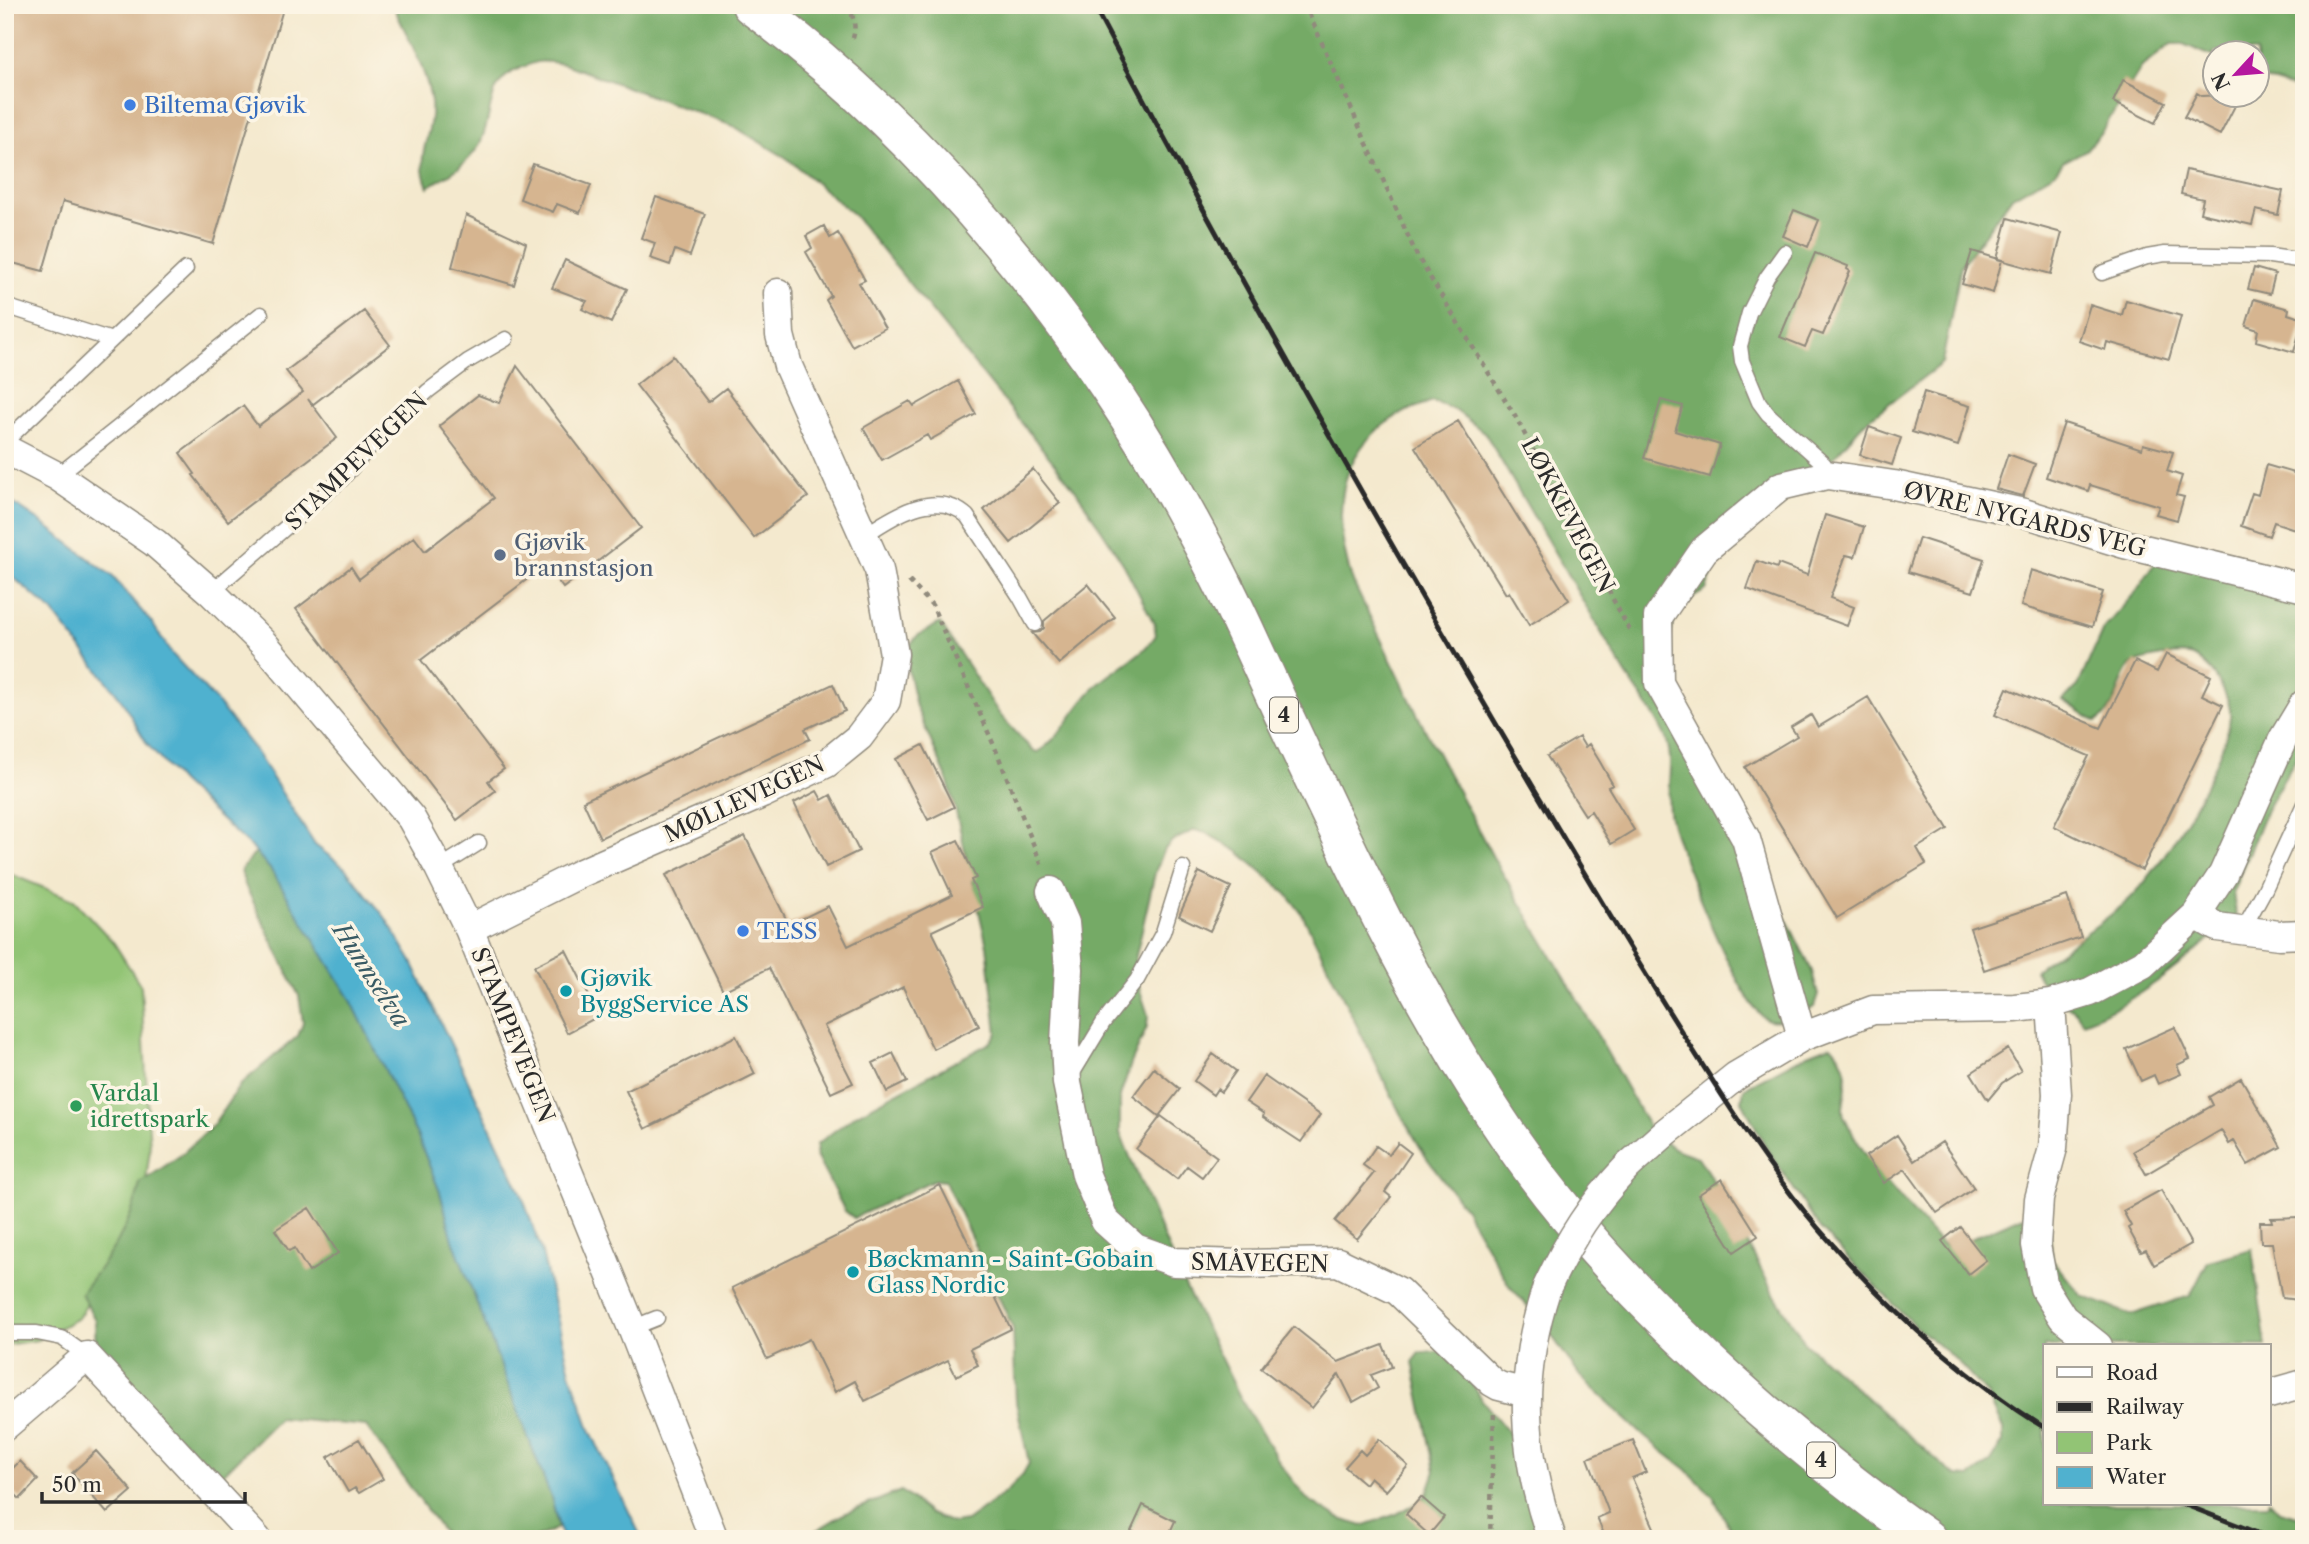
<svg xmlns="http://www.w3.org/2000/svg" width="2309" height="1544" viewBox="0 0 2309 1544" font-family="'Libre Caslon Text',serif">
<rect width="100%" height="100%" fill="#fcf5e5"/>
<filter id="ink" filterUnits="userSpaceOnUse"><feTurbulence type="fractalNoise" baseFrequency=".0143" numOctaves="2"/><feDisplacementMap in="SourceGraphic" scale="14" xChannelSelector="R" yChannelSelector="G"/><feConvolveMatrix kernelMatrix="1 2 1 2 8 2 1 2 1" color-interpolation-filters="sRGB"/></filter>
<filter id="wash" filterUnits="userSpaceOnUse"><feTurbulence type="fractalNoise" baseFrequency=".00686" numOctaves="4" result="noise"/><feDisplacementMap in="SourceGraphic" scale="28" xChannelSelector="R" yChannelSelector="G"/><feGaussianBlur stdDeviation="1.57" result="paint"/><feColorMatrix in="noise" values="0 0 0 0 0 0 0 0 0 0 0 0 0 0 0 0 0 1.4 0 .05"/><feComposite in="paint" operator="in"/></filter>
<g filter="url(#wash)">
<rect width="100%" height="100%" fill="#f4e9ce"/>
<path fill="#92c475" stroke="#5e7850" stroke-width="2" d="M 5,872 L 74,900 L 114,943 L 141,986 L 150,1149 L 144,1196 L 115,1263 L 78,1318 L 37,1340 L 5,1345 Z"/>
<path fill="#75aa66" stroke="#506a48" stroke-width="2" d="M 393,5 L 2304,5 L 2304,91 L 2257,77 L 2256,52 L 2214,52 L 2214,57 L 2183,44 L 2171,44 L 2142,67 L 2102,131 L 2086,150 L 2063,162 L 2055,172 L 2011,198 L 1961,266 L 1942,363 L 1864,423 L 1819,474 L 1732,523 L 1706,590 L 1694,597 L 1676,614 L 1666,650 L 1671,675 L 1764,882 L 1790,926 L 1812,971 L 1818,995 L 1814,1007 C 1801,1014 1785,1023 1769,1020 C 1743,1015 1677,848 1670,818 C 1664,791 1677,760 1664,734 C 1652,708 1633,687 1619,663 C 1574,586 1530,509 1485,433 L 1455,410 L 1432,401 C 1421,406 1408,409 1397,416 C 1334,453 1332,519 1353,582 L 1423,726 L 1493,857 L 1571,988 L 1647,1124 L 1654,1134 L 1675,1149 L 1698,1157 L 1725,1199 L 1771,1289 L 1805,1343 L 1947,1469 L 1957,1476 L 1970,1477 L 1990,1463 L 2003,1442 L 2003,1429 L 1987,1394 L 1954,1358 L 1916,1327 L 1820,1229 L 1765,1145 L 1742,1101 L 1744,1088 L 1808,1054 L 1831,1045 C 1848,1063 1848,1078 1844,1101 C 1843,1107 1842,1111 1844,1116 C 1865,1164 1906,1203 1940,1243 L 1950,1248 L 2018,1218 L 2048,1212 L 2052,1260 L 2082,1296 L 2131,1315 L 2190,1296 L 2208,1261 L 2252,1249 L 2266,1346 L 2045,1346 L 2045,1504 L 2269,1504 L 2269,1500 L 2279,1511 L 2304,1518 L 2304,1539 L 1735,1539 L 1713,1496 L 1686,1469 L 1646,1438 L 1580,1376 L 1545,1326 L 1510,1287 L 1465,1209 L 1426,1157 L 1400,1113 L 1302,914 L 1287,894 L 1239,852 L 1206,833 L 1195,830 L 1172,841 L 1164,850 L 1155,873 L 1133,969 L 1148,1015 L 1147,1027 L 1132,1061 L 1120,1096 L 1120,1133 L 1179,1274 L 1243,1403 L 1283,1468 L 1306,1498 L 1338,1518 L 1362,1526 L 1397,1514 L 1419,1502 L 1427,1494 L 1435,1471 L 1413,1362 L 1420,1353 L 1445,1351 L 1456,1357 L 1482,1400 L 1538,1469 L 1545,1479 L 1566,1539 L 802,1539 L 844,1514 L 901,1491 L 930,1514 L 953,1523 L 966,1521 L 1006,1492 L 1023,1474 L 1029,1463 L 1016,1402 L 1013,1328 L 945,1181 L 933,1180 L 854,1218 L 845,1211 L 816,1156 L 817,1144 L 857,1114 L 990,1043 L 997,1033 L 987,946 L 953,799 L 946,776 L 916,707 L 908,670 L 910,645 L 917,636 L 940,623 L 1000,715 L 1033,751 L 1038,752 C 1065,735 1076,702 1101,682 C 1119,666 1142,656 1156,635 L 1154,623 L 1124,565 L 1075,489 L 854,215 L 788,159 L 733,126 L 564,64 C 541,60 539,60 518,69 C 483,84 495,119 478,147 C 464,168 449,174 428,187 C 413,154 434,137 431,102 C 427,69 406,35 393,5 Z
M 2155,563 L 2304,574 L 2304,744 L 2266,810 L 2233,892 L 2236,916 C 2188,958 2143,1000 2083,1022 L 2076,1012 L 2046,991 L 2035,970 C 2064,948 2096,928 2124,904 C 2160,874 2225,763 2230,717 C 2232,703 2219,679 2209,669 C 2205,665 2198,658 2193,656 C 2180,651 2148,658 2135,663 C 2118,670 2122,708 2096,722 L 2063,700 L 2078,686 L 2103,629 L 2135,593 Z
M 256,852 L 271,870 L 350,998 L 417,1135 L 440,1192 L 453,1240 L 552,1500 L 558,1528 L 533,1539 L 448,1539 L 366,1426 L 279,1418 L 207,1490 L 96,1357 L 95,1320 L 81,1293 C 108,1258 131,1228 140,1183 L 181,1155 L 213,1125 L 240,1085 L 298,1036 L 303,1023 L 299,996 L 244,883 L 241,870 Z"/>
<path fill="#50b1cf" stroke="#3e6e7d" stroke-width="2" d="M 5,498 L 41,522 L 112,576 L 152,623 L 172,654 L 215,700 L 254,749 L 315,845 L 345,868 L 385,917 L 411,960 L 520,1190 L 541,1249 L 570,1372 L 591,1432 L 642,1539 L 562,1539 L 552,1500 L 453,1240 L 440,1192 L 417,1135 L 350,998 L 271,870 L 256,852 L 180,782 L 147,744 L 121,699 L 52,611 L 5,570 Z"/>
<g id="blocks">
<path fill="#d6b590" d="M 5,5 L 271,5 L 283,9 L 213,244 L 63,201 L 43,271 L 5,261 Z
M 2123,80 L 2166,102 L 2155,123 L 2113,102 Z
M 2197,93 L 2202,96 L 2241,94 L 2220,135 L 2184,117 Z
M 533,164 L 591,185 L 580,213 L 557,204 L 553,212 L 520,199 Z
M 2186,170 L 2283,191 L 2278,215 L 2256,210 L 2252,225 L 2200,213 L 2203,199 L 2181,194 Z
M 656,197 L 705,214 L 690,256 L 675,250 L 670,265 L 650,258 L 655,243 L 641,238 Z
M 1794,210 L 1819,220 L 1808,247 L 1783,236 Z
M 466,215 L 526,243 L 514,285 L 452,267 Z
M 2008,218 L 2062,233 L 2051,274 L 1997,259 Z
M 824,226 L 830,238 L 838,233 L 865,280 L 859,283 L 885,328 L 852,346 L 826,300 L 831,296 L 806,252 L 812,248 L 806,236 Z
M 1972,251 L 2002,260 L 1993,293 L 1962,284 Z
M 1815,253 L 1848,266 L 1847,269 L 1850,271 L 1823,335 L 1812,331 L 1805,347 L 1780,337 Z
M 565,260 L 627,289 L 611,323 L 582,309 L 587,301 L 552,288 Z
M 2254,268 L 2275,274 L 2270,294 L 2248,289 Z
M 2254,299 L 2289,309 L 2288,314 L 2303,319 L 2294,352 L 2256,341 L 2258,330 L 2246,326 Z
M 2126,300 L 2181,316 L 2169,359 L 2107,342 L 2105,350 L 2079,341 L 2090,305 L 2122,315 Z
M 364,311 L 390,345 L 312,405 L 308,399 L 337,438 L 228,521 L 193,475 L 195,474 L 180,453 L 243,406 L 258,426 L 303,392 L 286,371 Z
M 673,356 L 708,402 L 726,388 L 808,497 L 754,538 L 636,385 Z
M 517,366 L 641,528 L 563,588 L 546,565 L 421,660 L 504,769 L 488,781 L 495,791 L 457,820 L 296,609 L 351,567 L 359,579 L 414,537 L 425,551 L 494,498 L 439,426 L 478,395 L 499,403 Z
M 958,381 L 976,414 L 930,440 L 927,435 L 882,460 L 863,428 L 910,401 L 914,406 Z
M 1924,392 L 1970,406 L 1958,446 L 1912,432 Z
M 1661,400 L 1683,406 L 1675,431 L 1720,445 L 1710,477 L 1644,458 Z
M 1458,421 L 1569,600 L 1529,625 L 1509,592 L 1506,594 L 1415,447 Z
M 2064,423 L 2142,449 L 2143,444 L 2173,452 L 2167,471 L 2182,476 L 2176,495 L 2184,497 L 2177,520 L 2156,514 L 2159,506 L 2090,485 L 2088,491 L 2046,477 Z
M 1869,427 L 1901,438 L 1892,465 L 1860,455 Z
M 2008,454 L 2035,464 L 2023,496 L 1996,489 Z
M 2266,465 L 2304,476 L 2304,532 L 2274,522 L 2269,536 L 2241,526 L 2252,493 L 2258,495 Z
M 1033,469 L 1060,503 L 1011,543 L 984,510 Z
M 1825,515 L 1864,527 L 1855,557 L 1846,555 L 1830,598 L 1854,607 L 1847,626 L 1747,589 L 1757,561 L 1777,568 L 1778,564 L 1807,575 Z
M 1919,538 L 1984,559 L 1973,592 L 1908,572 Z
M 2031,570 L 2103,592 L 2092,627 L 2021,606 Z
M 1088,584 L 1115,617 L 1059,664 L 1032,633 L 1040,632 L 1044,628 L 1044,621 Z
M 2166,654 L 2211,676 L 2202,695 L 2223,705 L 2142,870 L 2054,826 L 2089,756 L 1995,715 L 2007,688 L 2101,728 L 2135,661 L 2157,672 Z
M 833,684 L 845,711 L 805,729 L 810,739 L 600,838 L 583,801 Z
M 1868,697 L 1948,829 L 1917,848 L 1926,864 L 1837,918 L 1745,767 L 1797,736 L 1791,727 L 1811,715 L 1818,727 Z
M 1579,737 L 1585,747 L 1589,744 L 1600,762 L 1613,785 L 1608,787 L 1634,830 L 1611,844 L 1591,811 L 1585,815 L 1547,756 Z
M 923,745 L 954,807 L 928,820 L 896,759 Z
M 817,791 L 822,800 L 831,795 L 859,851 L 826,867 L 794,803 Z
M 745,836 L 789,925 L 828,906 L 848,946 L 952,895 L 932,852 L 958,840 L 976,878 L 971,880 L 983,907 L 932,931 L 979,1026 L 933,1049 L 903,987 L 824,1026 L 853,1083 L 831,1093 L 769,968 L 723,991 L 666,875 Z
M 1199,872 L 1231,887 L 1210,931 L 1179,916 Z
M 2067,896 L 2081,937 L 1984,970 L 1970,928 Z
M 566,950 L 599,1016 L 567,1033 L 534,966 Z
M 2175,1027 L 2190,1059 L 2177,1065 L 2181,1074 L 2158,1084 L 2154,1075 L 2141,1081 L 2126,1049 Z
M 736,1036 L 755,1074 L 645,1129 L 626,1091 Z
M 2008,1049 L 2021,1071 L 2002,1083 L 1988,1100 L 1971,1073 Z
M 893,1053 L 907,1082 L 887,1092 L 873,1063 Z
M 1213,1054 L 1236,1071 L 1221,1092 L 1217,1089 L 1213,1095 L 1194,1081 Z
M 1154,1068 L 1180,1089 L 1159,1116 L 1133,1096 Z
M 1264,1076 L 1320,1115 L 1301,1142 L 1263,1117 L 1264,1114 L 1246,1102 Z
M 2241,1078 L 2281,1147 L 2248,1165 L 2234,1141 L 2229,1144 L 2221,1130 L 2146,1174 L 2133,1151 L 2213,1105 L 2209,1097 Z
M 1161,1116 L 1217,1157 L 1202,1177 L 1187,1166 L 1177,1179 L 1136,1149 Z
M 1897,1135 L 1914,1161 L 1942,1142 L 1974,1188 L 1937,1213 L 1905,1169 L 1884,1183 L 1866,1156 Z
M 1398,1143 L 1411,1153 L 1385,1192 L 1391,1197 L 1357,1239 L 1335,1221 L 1374,1173 L 1363,1165 L 1376,1146 L 1389,1155 Z
M 1722,1179 L 1758,1236 L 1734,1252 L 1698,1195 Z
M 940,1185 L 1011,1329 L 970,1349 L 978,1365 L 956,1376 L 948,1360 L 865,1401 L 855,1381 L 835,1392 L 809,1339 L 767,1359 L 732,1288 Z
M 2161,1190 L 2191,1244 L 2154,1265 L 2146,1250 L 2141,1252 L 2128,1228 L 2131,1226 L 2123,1211 Z
M 309,1208 L 338,1253 L 309,1272 L 294,1248 L 289,1251 L 275,1230 Z
M 2300,1217 L 2304,1218 L 2304,1285 L 2298,1300 L 2282,1298 L 2272,1243 L 2261,1243 L 2260,1222 L 2272,1222 L 2271,1218 Z
M 1960,1227 L 1986,1260 L 1968,1274 L 1942,1241 Z
M 1294,1327 L 1338,1362 L 1383,1345 L 1392,1367 L 1371,1375 L 1378,1388 L 1353,1402 L 1339,1374 L 1312,1408 L 1261,1368 Z
M 359,1439 L 383,1479 L 359,1493 L 355,1488 L 348,1492 L 328,1457 Z
M 1379,1439 L 1408,1466 L 1386,1491 L 1370,1477 L 1365,1484 L 1345,1467 L 1360,1450 L 1365,1455 Z
M 1633,1440 L 1646,1472 L 1632,1478 L 1659,1539 L 1606,1539 L 1597,1518 L 1609,1513 L 1588,1458 Z
M 96,1451 L 132,1491 L 107,1513 L 72,1473 Z
M 20,1461 L 38,1480 L 20,1499 L 5,1485 L 5,1476 Z
M 1421,1497 L 1444,1517 L 1429,1535 L 1406,1514 Z
M 1143,1505 L 1175,1521 L 1167,1539 L 1148,1539 L 1131,1531 Z"/>
</g>
</g>
<g filter="url(#ink)">
<use href="#blocks" fill-opacity="0" stroke="#908a7c" stroke-width="2"/>
<g fill="none" stroke-linecap="round" stroke-linejoin="round">
<defs>
<path id="service" d="M 1785,252 L 1767,277 L 1749,313 L 1740,346 L 1742,361 L 1759,402 L 1768,414 L 1824,464 L 1827,475
M 2102,273 L 2147,257 L 2165,254 L 2270,256 L 2304,261
M 5,306 L 112,340
M 5,442 L 186,269
M 57,476 L 261,314
M 865,535 C 893,516 936,488 967,516 L 1020,597 L 1035,624
M 211,592 L 342,479 L 378,438 L 428,391 L 468,361 L 506,339
M 439,868 L 479,843
M 2242,931 L 2265,889 L 2304,804
M 1071,1076 L 1103,1023 L 1137,980 L 1163,932 L 1183,868
M 632,1328 L 657,1318
M 5,1333 L 37,1333 L 62,1338 L 87,1356"/>
<path id="minor" d="M 5,449 L 57,476 L 155,543 L 211,592 L 264,644 L 411,818 L 439,868 L 469,929 L 632,1328 L 714,1539
M 1051,891 L 1065,923 L 1069,969 L 1065,1043 L 1067,1083 L 1086,1175 L 1105,1221 L 1135,1248 L 1174,1262 L 1243,1264 L 1338,1262 L 1398,1291 L 1492,1382 L 1499,1386 L 1526,1393
M 2196,915 L 2217,927 L 2279,935 L 2304,934
M 469,929 L 581,873 L 762,794 L 827,763 L 859,737 L 886,701 L 894,654 L 879,570 L 788,366 L 780,335 L 778,293
M 2051,1004 L 2057,1094 L 2053,1148 L 2039,1199 L 2036,1245 L 2044,1288 L 2063,1318 L 2098,1346
M 1802,1037 L 1746,839 L 1659,683 L 1658,617 L 1704,550 L 1781,486 L 1827,475 L 1894,485 L 2024,513 L 2124,544 L 2304,588
M 1628,1166 L 1666,1132 L 1736,1076 L 1802,1037 L 1873,1010 L 2015,1008 L 2051,1004 L 2090,992 L 2143,964 L 2196,915 L 2223,874 L 2283,739 L 2304,704
M 1547,1287 C 1518,1375 1521,1452 1552,1539
M 2269,1394 L 2304,1384
M 5,1426 L 87,1356 L 257,1539"/>
<path id="trunk" d="M 751,5 C 931,138 1088,330 1193,527 C 1228,590 1257,657 1287,722 C 1351,859 1415,996 1499,1122 C 1571,1232 1665,1326 1764,1412 C 1817,1457 1870,1500 1927,1539"/>
</defs>
<use href="#service" stroke="#908a7c" stroke-width="17"/>
<use href="#minor" stroke="#908a7c" stroke-width="31"/>
<use href="#trunk" stroke="#908a7c" stroke-width="41"/>
<path stroke="#908a7c" stroke-width="4.5" stroke-dasharray="5 5" stroke-linecap="butt" d="M 847,5 C 855,18 857,30 851,43
M 1305,5 L 1417,256 L 1515,416 L 1630,631
M 909,581 L 932,605 L 996,750 L 1042,866
M 1490,1539 L 1494,1410"/>
<use href="#service" stroke="#fff" stroke-width="14"/>
<use href="#minor" stroke="#fff" stroke-width="28"/>
<use href="#trunk" stroke="#fff" stroke-width="38"/>
<path stroke="#2b2b2b" stroke-width="5" d="M 1093,5 C 1221,246 1354,482 1492,717 C 1549,814 1606,911 1666,1007 C 1713,1082 1761,1160 1818,1228 C 1884,1305 1959,1374 2045,1428
M 2183,1504 L 2273,1539"/>
<defs>
<path id="minor-bridge" d="M 1547,1287 C 1570,1238 1591,1205 1628,1166"/>
</defs>
<use href="#minor-bridge" stroke="#908a7c" stroke-width="31" stroke-linecap="butt"/>
<use href="#minor-bridge" stroke="#fff" stroke-width="28"/>
</g>
</g>
<g fill="#3f7fe0" stroke="#fcf5e5" stroke-width="2.5">
<circle cx="130" cy="105" r="7"/>
<circle cx="743" cy="931" r="7"/>
</g>
<circle fill="#5c6f8a" stroke="#fcf5e5" stroke-width="2.5" cx="500" cy="555" r="7"/>
<g fill="#0f9aa8" stroke="#fcf5e5" stroke-width="2.5">
<circle cx="566" cy="991" r="7"/>
<circle cx="853" cy="1272" r="7"/>
</g>
<circle fill="#2e9e5b" stroke="#fcf5e5" stroke-width="2.5" cx="76" cy="1106" r="7"/>
<g text-anchor="middle" stroke-width="7" stroke-linejoin="round" paint-order="stroke">
<g fill="#fcf5e5" stroke="#6a6863" stroke-width="2">
<rect x="1270" y="697.5" width="28" height="35" rx="5"/>
<rect x="1807" y="1442.5" width="28" height="35" rx="5"/>
</g>
<g font-size="21" font-weight="bold" fill="#2b2b2b">
<text x="1284" y="722">4</text>
<text x="1821" y="1467">4</text>
</g>
<g font-size="23" fill="#366cbe" stroke="#fcf5e5" text-anchor="start">
<text x="144" y="113">Biltema Gjøvik</text>
<text x="757" y="939">TESS</text>
</g>
<g font-size="23" fill="#2b2b2b" stroke="#fcf5e5">
<text transform="translate(356 461) rotate(-44)" y="8">STAMPEVEGEN</text>
<text transform="translate(1568 515) rotate(62)" y="8">LØKKEVEGEN</text>
<text transform="translate(2025 519) rotate(14)" y="8">ØVRE NYGARDS VEG</text>
<text transform="translate(744 799) rotate(-25)" y="8">MØLLEVEGEN</text>
<text transform="translate(513 1035) rotate(68)" y="8">STAMPEVEGEN</text>
<text transform="translate(1260 1263) rotate(1)" y="8">SMÅVEGEN</text>
</g>
<g font-size="23" fill="#4e5e75" stroke="#fcf5e5" text-anchor="start">
<text x="514" y="550">Gjøvik<tspan x="514" dy="26">brannstasjon</tspan></text>
</g>
<g font-size="23" fill="#0d838f" stroke="#fcf5e5" text-anchor="start">
<text x="580" y="986">Gjøvik<tspan x="580" dy="26">ByggService AS</tspan></text>
<text x="867" y="1267">Bøckmann - Saint-Gobain<tspan x="867" dy="26">Glass Nordic</tspan></text>
</g>
<g font-size="23" fill="#27864d" stroke="#fcf5e5" text-anchor="start">
<text x="90" y="1101">Vardal<tspan x="90" dy="26">idrettspark</tspan></text>
</g>
<g font-size="24" font-style="italic" fill="#385a64" stroke="#fcf5e5">
<text transform="translate(371 975) rotate(57)" y="8">Hunnselva</text>
</g>
</g>
<rect width="2309" height="1544" fill="none" stroke="#fcf5e5" stroke-width="28"/>
<rect x="2043" y="1344" width="228" height="161" fill="#fcf5e5" stroke="#a8a49b" stroke-width="2"/>
<rect x="2057" y="1367" width="35" height="10" fill="#ffffff" stroke="#a8a49b" stroke-width="2"/>
<text x="2106" y="1380" font-size="21" fill="#2b2b2b">Road</text>
<rect x="2057" y="1402" width="35" height="10" fill="#2b2b2b" stroke="#a8a49b" stroke-width="2"/>
<text x="2106" y="1414" font-size="21" fill="#2b2b2b">Railway</text>
<rect x="2057" y="1432" width="35" height="21" fill="#92c475" stroke="#a8a49b" stroke-width="2"/>
<text x="2106" y="1450" font-size="21" fill="#2b2b2b">Park</text>
<rect x="2057" y="1467" width="35" height="21" fill="#50b1cf" stroke="#a8a49b" stroke-width="2"/>
<text x="2106" y="1484" font-size="21" fill="#2b2b2b">Water</text>
<g transform="translate(2236 74) rotate(244)"><circle r="33" fill="#fcf5e5" stroke="#a8a49b" stroke-width="2"/>
<path d="M0-5L12 26L0 18L-12 26Z" fill="#b5179e"/>
<text y="-10" font-size="19" font-weight="bold" text-anchor="middle" fill="#2b2b2b">N</text>
</g>
<path d="M42 1492v10h203v-10" fill="none" stroke="#2b2b2b" stroke-width="3.5"/>
<text x="52" y="1492" font-size="21" fill="#2b2b2b" stroke="#fcf5e5" stroke-width="5" paint-order="stroke">50 m</text>
</svg>
